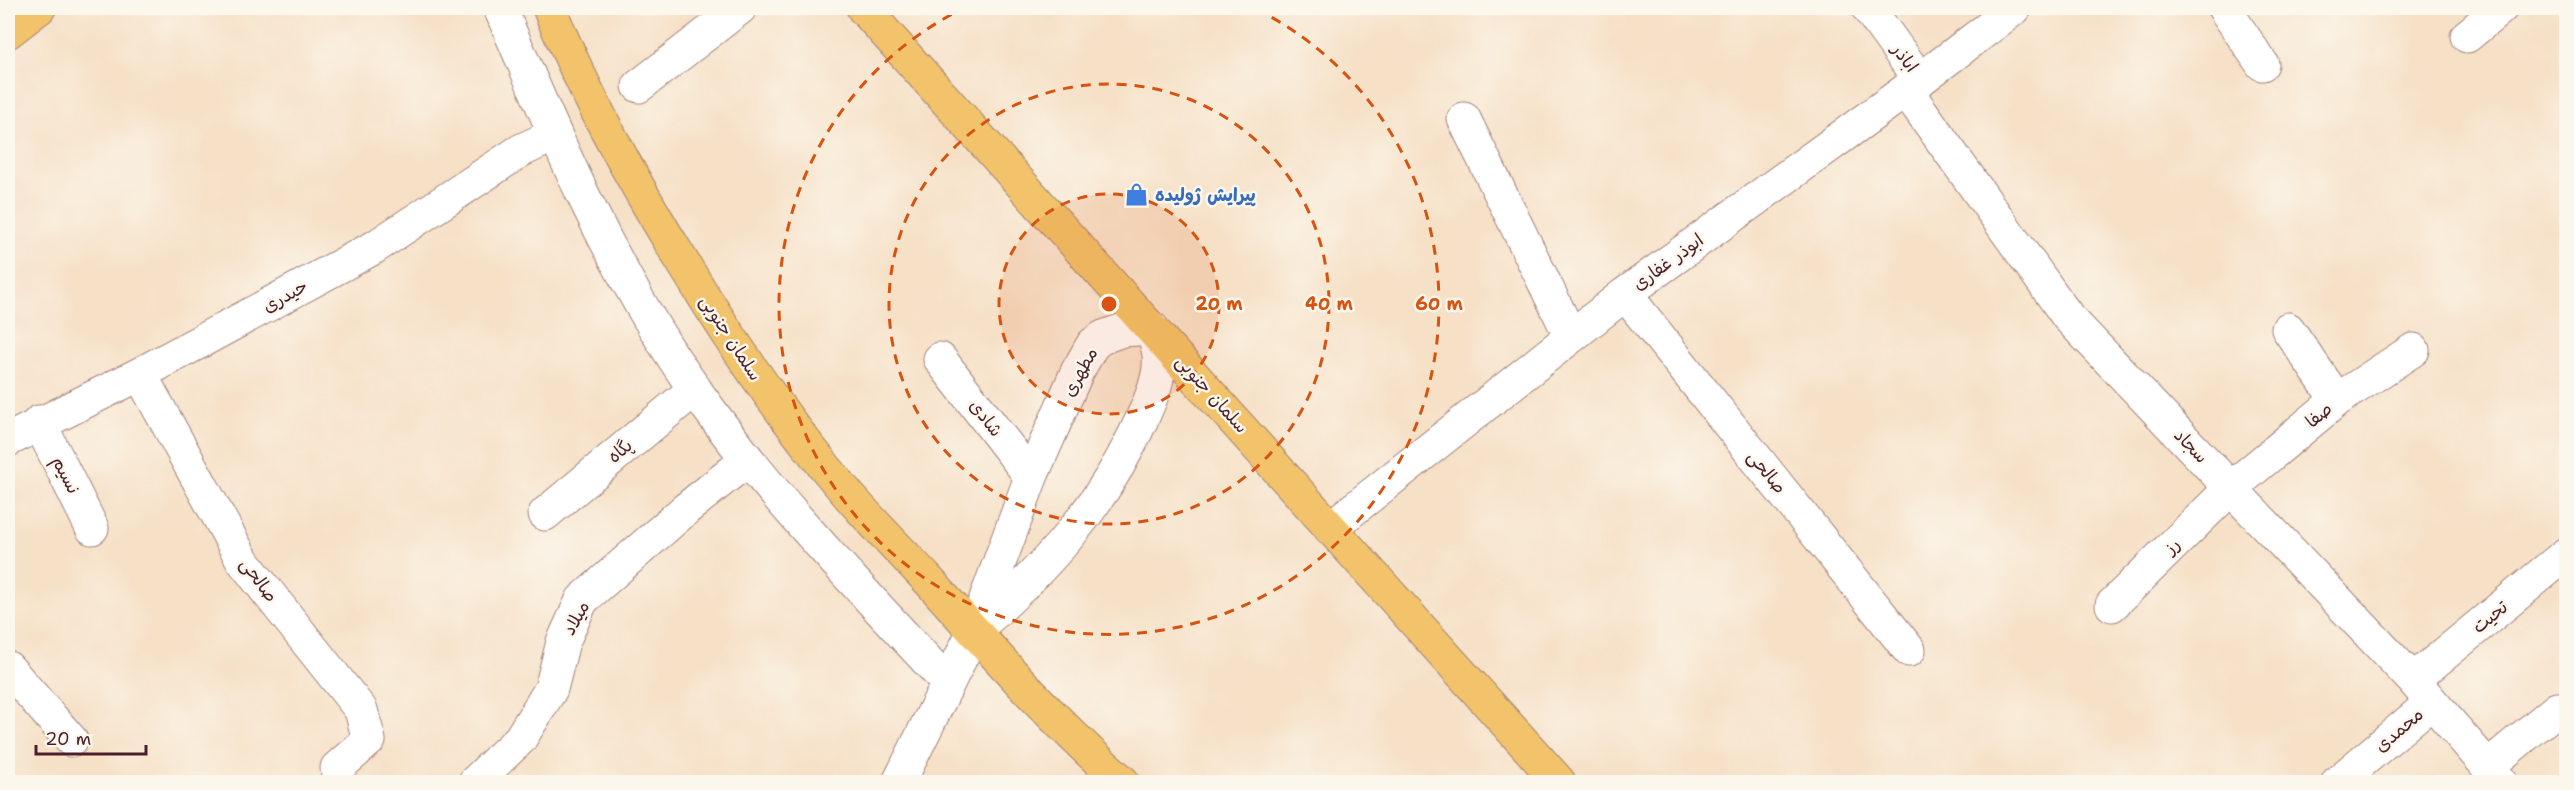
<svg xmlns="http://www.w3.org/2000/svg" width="2574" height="790" viewBox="0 0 2574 790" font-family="'Shantell Sans','Playpen Sans Arabic',sans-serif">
<rect width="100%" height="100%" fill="#fbf7ec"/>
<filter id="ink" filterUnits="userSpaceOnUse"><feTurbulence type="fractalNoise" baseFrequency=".0167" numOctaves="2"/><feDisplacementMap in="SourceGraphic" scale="12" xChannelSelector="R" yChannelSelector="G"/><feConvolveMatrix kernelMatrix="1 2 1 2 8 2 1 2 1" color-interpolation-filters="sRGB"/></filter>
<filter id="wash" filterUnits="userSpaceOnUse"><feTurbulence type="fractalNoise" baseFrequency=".008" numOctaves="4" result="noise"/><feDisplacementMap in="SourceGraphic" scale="24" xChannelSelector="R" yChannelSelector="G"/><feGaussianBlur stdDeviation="1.35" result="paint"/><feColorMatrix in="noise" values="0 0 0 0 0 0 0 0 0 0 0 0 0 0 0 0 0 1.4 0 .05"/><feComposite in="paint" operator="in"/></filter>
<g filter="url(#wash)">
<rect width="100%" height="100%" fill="#f6e0c6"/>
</g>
<g filter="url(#ink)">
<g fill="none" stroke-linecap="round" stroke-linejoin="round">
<defs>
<path id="minor" d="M 500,8 C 556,139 613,274 696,391 C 770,496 861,589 948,683
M 1868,8 L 1920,80
M 2224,8 L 2262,64
M 2467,36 L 2501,8
M 639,86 L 740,8
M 1906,90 L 2068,317 L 2413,680 L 2501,782
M 1464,119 L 1571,337
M 1625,294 L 1909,650
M 2288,329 L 2337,400
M 940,359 L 1031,477
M 140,374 L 243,561 L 361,710 L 369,740 L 337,768
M 39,422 L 92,528
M 8,440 L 140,374 L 375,247 L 520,151 L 554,135
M 545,514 L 695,389
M 1330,528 L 1625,294 L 1920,80 L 2015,8
M 2112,605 L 2231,488 L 2337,400 L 2413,350
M 8,668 L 71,740
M 2413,680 L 2566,554
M 2487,767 L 2557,709
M 475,782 L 520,739 L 551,689 L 563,642 L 582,600 L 686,509 L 747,460
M 899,782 L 974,631 L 1031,477 L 1077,372 L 1093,344 L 1103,337 L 1123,330 L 1152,328 C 1154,337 1158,346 1159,355 C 1161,377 1150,401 1141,421 C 1102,508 1044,569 974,631
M 2338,782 L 2432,702"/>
<path id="major" d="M 549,8 C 587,99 633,182 685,266 C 732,343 782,417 840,485 C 868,519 900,550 930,582 C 992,651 1053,722 1123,782
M 863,8 L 1559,782
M 8,32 L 39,8"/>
</defs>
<use href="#minor" stroke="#a08078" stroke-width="35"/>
<use href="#major" stroke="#a08078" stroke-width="35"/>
<use href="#minor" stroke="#fff" stroke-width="33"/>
<use href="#major" stroke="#f2c36a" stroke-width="33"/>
</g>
</g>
<circle cx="1109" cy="304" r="110" fill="#d8530f" fill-opacity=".12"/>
<g fill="none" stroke="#d8530f" stroke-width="3" stroke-dasharray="10 8">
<circle cx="1109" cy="304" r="110"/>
<circle cx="1109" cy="304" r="220"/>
<path d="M1256 9A330 330 0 1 1 962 9"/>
</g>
<defs>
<symbol id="shop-bare" viewBox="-9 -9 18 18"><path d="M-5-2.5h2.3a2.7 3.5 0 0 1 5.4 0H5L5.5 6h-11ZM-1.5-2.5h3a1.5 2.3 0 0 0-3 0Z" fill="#3f7fe0" stroke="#fbf7ec" stroke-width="2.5" paint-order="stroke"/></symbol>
</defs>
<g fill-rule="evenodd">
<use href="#shop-bare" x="1120" y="178" width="33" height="33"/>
</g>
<g text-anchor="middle" stroke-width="5" stroke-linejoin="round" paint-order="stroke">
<g font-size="18" fill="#4a1f2b" stroke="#fbf7ec">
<text transform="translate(1905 58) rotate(54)" y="6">اباذر</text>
<text transform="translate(1668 262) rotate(-36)" y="6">ابوذر غفاری</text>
<text transform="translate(285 296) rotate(-29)" y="6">حیدری</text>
<text transform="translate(731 338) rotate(57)" y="6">سلمان جنوبی</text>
<text transform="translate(1080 372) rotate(-61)" y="6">مطهری</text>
<text transform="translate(1212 394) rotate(48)" y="6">سلمان جنوبی</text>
<text transform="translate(2319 415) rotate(-40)" y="6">صفا</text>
<text transform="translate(986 418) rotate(52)" y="6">شادی</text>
<text transform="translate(2191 446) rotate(46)" y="6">سجاد</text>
<text transform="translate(620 451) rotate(-40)" y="6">پگاه</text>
<text transform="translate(1767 472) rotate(51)" y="6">صالحی</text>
<text transform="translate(66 475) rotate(63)" y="6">نسیم</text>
<text transform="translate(2172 546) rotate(-44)" y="6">رز</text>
<text transform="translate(259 580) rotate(54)" y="6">صالحی</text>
<text transform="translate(2490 617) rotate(-39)" y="6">تحیت</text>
<text transform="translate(576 618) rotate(-61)" y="6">میلاد</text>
<text transform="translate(2399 730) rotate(-40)" y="6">محمدی</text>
</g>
<g font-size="18" font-weight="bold" fill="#366cbe" stroke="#fbf7ec" text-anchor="start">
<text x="1155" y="201">پیرایش ژولیده</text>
</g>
</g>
<circle cx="1109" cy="304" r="9" fill="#d8530f" stroke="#fbf7ec" stroke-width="3"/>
<g font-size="18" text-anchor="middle" font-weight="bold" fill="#d8530f" stroke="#fbf7ec" stroke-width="5" stroke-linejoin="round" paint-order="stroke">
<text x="1219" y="310">20 m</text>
<text x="1329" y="310">40 m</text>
<text x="1439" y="310">60 m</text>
</g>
<rect width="2574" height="790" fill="none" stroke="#fbf7ec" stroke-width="30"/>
<path d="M36 745v9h110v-9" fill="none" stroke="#4a1f2b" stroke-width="3"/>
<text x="45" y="745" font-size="18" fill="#4a1f2b" stroke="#fbf7ec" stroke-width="4.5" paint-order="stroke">20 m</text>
</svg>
